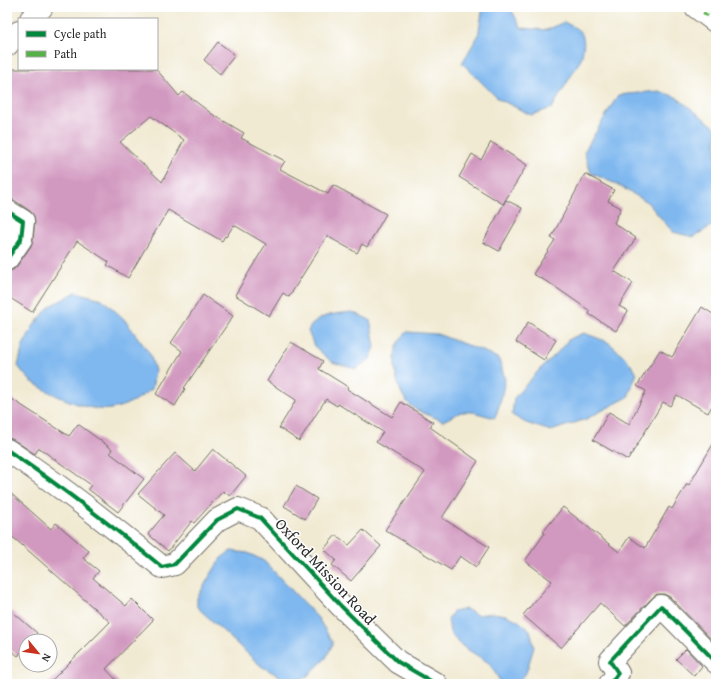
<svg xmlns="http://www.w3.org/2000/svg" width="723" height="691" viewBox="0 0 723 691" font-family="'Gentium Book Plus',serif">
<rect width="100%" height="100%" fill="#fff"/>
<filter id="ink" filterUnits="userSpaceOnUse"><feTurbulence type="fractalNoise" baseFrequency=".025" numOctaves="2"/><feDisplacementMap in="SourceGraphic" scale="8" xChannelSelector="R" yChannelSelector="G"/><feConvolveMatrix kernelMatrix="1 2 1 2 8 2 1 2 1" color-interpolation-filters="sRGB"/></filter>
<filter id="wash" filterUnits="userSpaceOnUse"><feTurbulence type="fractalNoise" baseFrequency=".012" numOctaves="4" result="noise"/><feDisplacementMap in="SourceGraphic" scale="16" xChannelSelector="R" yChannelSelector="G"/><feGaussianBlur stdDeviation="0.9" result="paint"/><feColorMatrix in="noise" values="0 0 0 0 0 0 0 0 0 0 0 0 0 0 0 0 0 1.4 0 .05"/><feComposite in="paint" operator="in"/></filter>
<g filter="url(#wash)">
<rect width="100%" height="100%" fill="#f1ead3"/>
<path fill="#7fb8ef" stroke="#55728d" d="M 483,7 L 510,7 L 521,28 L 547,30 L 564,22 C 579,30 586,31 583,50 C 582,55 582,60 578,64 L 552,108 L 531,115 L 497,98 L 462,63 L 478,36 Z
M 659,91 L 676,97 L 716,128 L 716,221 L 713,225 L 693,237 L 673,232 L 647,202 L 618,185 L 591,173 L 584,152 L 618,95 Z
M 76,292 L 102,299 L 124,319 L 150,354 L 155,371 L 152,389 C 140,398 127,406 111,409 C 91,413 46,393 30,380 C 26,377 22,371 18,366 L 23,345 L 34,325 L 49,307 Z
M 352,312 L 370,320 L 375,347 L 370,359 L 356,369 L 332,362 L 314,346 L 308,331 C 316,314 335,314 352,312 Z
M 407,332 L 437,334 L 483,351 L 499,359 L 505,380 L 500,403 L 495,418 L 473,412 L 461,412 L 443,421 C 434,417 418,412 410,405 C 396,392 390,358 399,342 C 401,338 404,335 407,332 Z
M 584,333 L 608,342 L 626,358 L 637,373 L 628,397 L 586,419 L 551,431 L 526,423 L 512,415 L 514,398 L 540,369 L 557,353 L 569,339 Z
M 231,551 L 248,553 L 264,561 L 318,618 L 333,643 L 326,658 L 305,678 L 288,681 L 261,666 L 197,607 L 197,598 L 208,579 L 221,558 Z
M 466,609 L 477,615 L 493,613 L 506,615 L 517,620 L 530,630 L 534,647 L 526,673 L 517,684 L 502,684 L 489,663 L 459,644 L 450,632 L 448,619 L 453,612 Z"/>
<g id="blocks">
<path fill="#d299c0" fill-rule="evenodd" d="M 218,42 L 235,55 L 220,74 L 204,60 Z
M 7,69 L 156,69 L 179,96 L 183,92 L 212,114 L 244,133 L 241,138 L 285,161 L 280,169 L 328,194 L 333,185 L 386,214 L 367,247 L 362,244 L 357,253 L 327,236 L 289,297 L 283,293 L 269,316 L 235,295 L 266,244 L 234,225 L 226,237 L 225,236 L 222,241 L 168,210 L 128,278 L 107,265 L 109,262 L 77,241 L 32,312 L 7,296 L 7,271 L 13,270 L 17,266 L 31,246 L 33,240 L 35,222 L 34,216 L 30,211 L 14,200 L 7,199 ZM 151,116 L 184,140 L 162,182 L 120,142 Z
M 491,142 L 527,165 L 503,204 L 459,177 L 472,154 L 481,160 Z
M 585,174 L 614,190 L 608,201 L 621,208 L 614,223 L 636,238 L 614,271 L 633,283 L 619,306 L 628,311 L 616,331 L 589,314 L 590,311 L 551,284 L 533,274 L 555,240 L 551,238 Z
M 506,200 L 522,208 L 516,221 L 499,251 L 483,242 Z
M 203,295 L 233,316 L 184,388 L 185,389 L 175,406 L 156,394 L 182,351 L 171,343 Z
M 702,307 L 716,316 L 716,399 L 708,413 L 677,395 L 670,406 L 663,402 L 628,460 L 593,440 L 609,412 L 629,424 L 646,391 L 637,386 L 660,350 L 672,357 Z
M 528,322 L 556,340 L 544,360 L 516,342 Z
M 291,342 L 323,361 L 319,369 L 348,387 L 347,389 L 392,417 L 401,402 L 433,422 L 430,427 L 478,461 L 442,518 L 489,547 L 476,567 L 460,556 L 451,570 L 385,530 L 425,472 L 376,442 L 383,432 L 338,404 L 337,406 L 326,399 L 299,441 L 279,428 L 296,400 L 267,381 Z
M 7,396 L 69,436 L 78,424 L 112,449 L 110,453 L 144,479 L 118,512 L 88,489 L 91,485 L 39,448 L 35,454 L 14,440 L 7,437 Z
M 716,439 L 716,644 L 670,597 L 664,594 L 657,594 L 652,598 L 625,626 L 600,603 L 561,648 L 523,615 L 552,581 L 525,561 L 545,533 L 543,532 L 563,507 L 619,552 L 629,537 L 645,548 L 669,507 L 672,509 L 687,484 L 689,485 Z
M 213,449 L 246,476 L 230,496 L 223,491 L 194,523 L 192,521 L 168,551 L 148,534 L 164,515 L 138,494 L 175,453 L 195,471 Z
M 296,486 L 317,499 L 305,519 L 284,506 Z
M 7,490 L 51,529 L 56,523 L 89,551 L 83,558 L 99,571 L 93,578 L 126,606 L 132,599 L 153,620 L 106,669 L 120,684 L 48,684 L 110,622 L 7,532 Z
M 363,530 L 381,546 L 351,581 L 332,565 L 336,560 L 324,549 L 336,535 L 349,545 Z
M 7,607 L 37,633 L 31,641 L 26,641 L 26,646 L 18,656 L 7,647 Z
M 686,649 L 702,666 L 694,676 L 676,659 Z"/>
</g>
</g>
<g filter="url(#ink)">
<use href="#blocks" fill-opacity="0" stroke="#706e66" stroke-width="1"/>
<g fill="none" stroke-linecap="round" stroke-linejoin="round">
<defs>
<path id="minor" d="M 696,7 L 716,22
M 31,19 L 42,7
M 7,45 L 19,32
M 7,211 L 23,221 L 21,239 L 7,259
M 7,450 C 61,486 112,526 162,567 L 175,564 L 217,520 L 238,509 L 260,518 L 341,606 L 398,662 L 436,684
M 610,684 L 618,673 L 610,661 L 661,606 L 716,662"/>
</defs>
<use href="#minor" stroke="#706e66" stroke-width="24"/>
<use href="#minor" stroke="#fff" stroke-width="22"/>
<path stroke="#56b246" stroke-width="3" stroke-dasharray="6 3" stroke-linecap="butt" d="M 696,7 L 716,22"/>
<defs>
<path id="cycleway" d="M 7,211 L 23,221 L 21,239 L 7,259
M 7,450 C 61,486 112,526 162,567 L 175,564 L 217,520 L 238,509 L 260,518 L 341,606 L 398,662 L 436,684
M 610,684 L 618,673 L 610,661 L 661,606 L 716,662"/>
</defs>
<use href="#cycleway" stroke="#fff" stroke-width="6"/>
<use href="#cycleway" stroke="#00873e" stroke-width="4"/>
</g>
</g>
<g text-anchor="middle" stroke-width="3" stroke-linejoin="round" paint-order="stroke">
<g font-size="16" fill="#2b2b2b" stroke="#fff">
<text transform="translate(326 571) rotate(47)" y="6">Oxford Mission Road</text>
</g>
</g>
<rect width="723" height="691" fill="none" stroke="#fff" stroke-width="24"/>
<rect x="18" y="18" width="140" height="52" fill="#ffffff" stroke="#aaaaaa"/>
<rect x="26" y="31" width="20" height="6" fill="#00873e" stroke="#aaaaaa"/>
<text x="54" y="38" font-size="12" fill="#2b2b2b">Cycle path</text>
<rect x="26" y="51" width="20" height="6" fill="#56b246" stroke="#aaaaaa"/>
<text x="54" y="58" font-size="12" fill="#2b2b2b">Path</text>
<g transform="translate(38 653) rotate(119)"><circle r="19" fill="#ffffff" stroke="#aaaaaa"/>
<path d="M0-3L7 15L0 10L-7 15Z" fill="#c8321e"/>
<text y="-6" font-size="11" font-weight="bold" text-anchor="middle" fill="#2b2b2b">N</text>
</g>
</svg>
